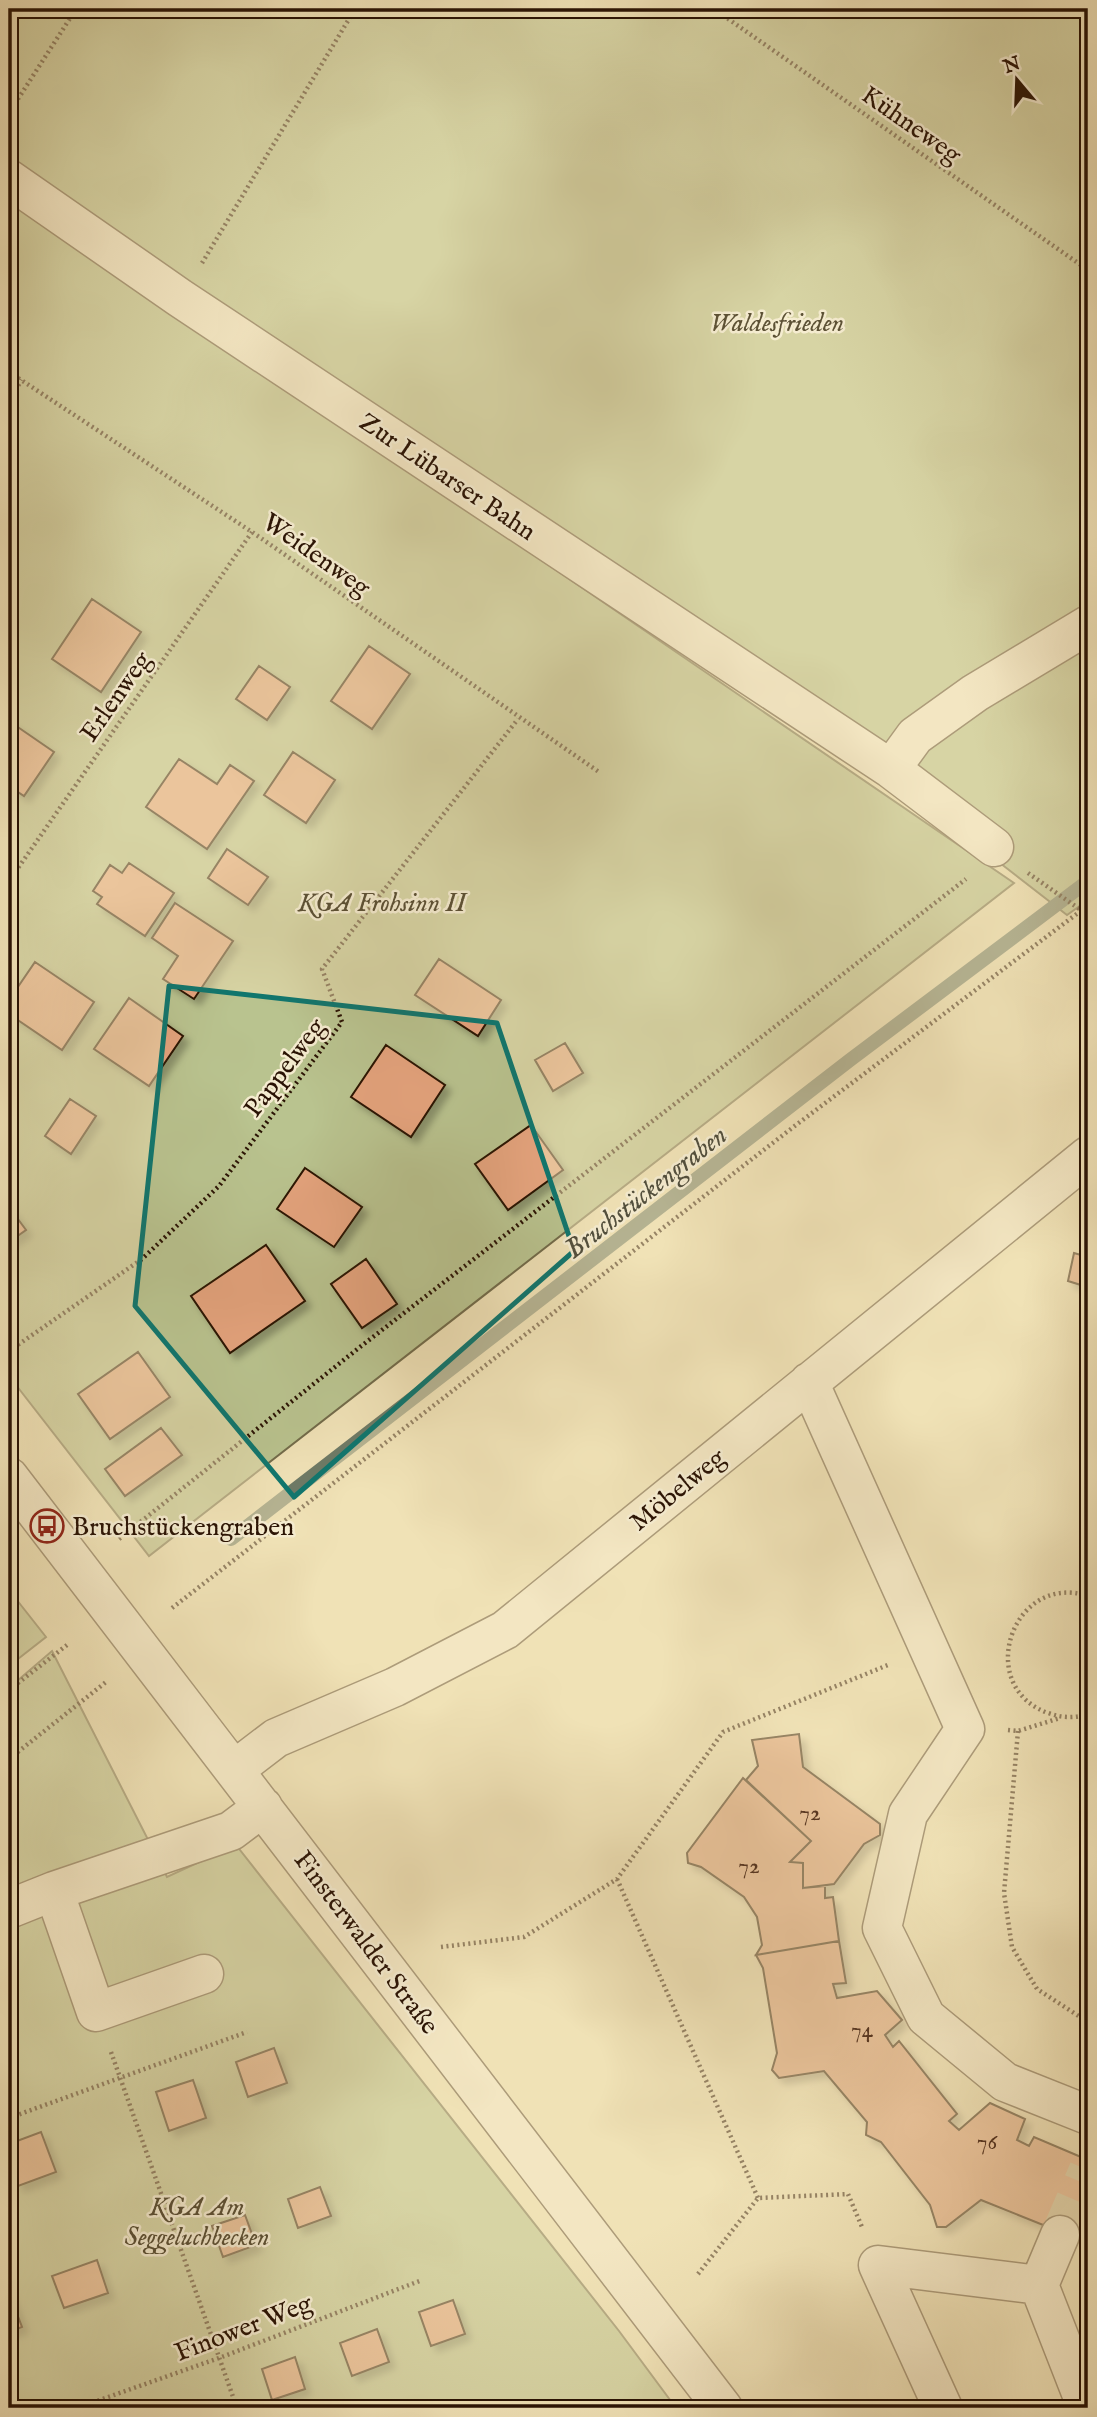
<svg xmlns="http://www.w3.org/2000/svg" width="1097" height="2417" viewBox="0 0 1097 2417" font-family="'IM FELL English',serif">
<defs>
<filter id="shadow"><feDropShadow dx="6" dy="6" stdDeviation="3.5" flood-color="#0004"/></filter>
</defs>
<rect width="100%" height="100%" fill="#f0e2b7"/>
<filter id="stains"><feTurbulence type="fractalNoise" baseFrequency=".00286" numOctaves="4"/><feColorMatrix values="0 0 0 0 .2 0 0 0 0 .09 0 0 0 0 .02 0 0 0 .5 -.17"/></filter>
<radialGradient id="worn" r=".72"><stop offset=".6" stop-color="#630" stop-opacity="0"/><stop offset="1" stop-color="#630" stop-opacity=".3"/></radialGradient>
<path fill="#b9c38f" stroke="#726b4a" stroke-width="2" d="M 9,9 L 1088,9 L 1088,900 L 1067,915 L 1000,863 L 9,164 Z
M 9,196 L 1014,883 L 149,1556 L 9,1376 Z
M 9,1590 L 46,1637 L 9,1666 Z
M 52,1651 L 167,1877 L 236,1845 L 619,2331 L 676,2408 L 9,2408 L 9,1688 Z"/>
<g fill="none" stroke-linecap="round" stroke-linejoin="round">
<path stroke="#6e7a66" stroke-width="14" d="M 231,1539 L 850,1060 L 1088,881
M 9,1715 L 12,1712"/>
</g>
<path fill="#e4a37d" stroke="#2a1304" stroke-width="2" filter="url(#shadow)" d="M 92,599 L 141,632 L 101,692 L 52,659 Z
M 369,646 L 410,674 L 372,729 L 331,701 Z
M 259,666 L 290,687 L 267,720 L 236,699 Z
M 9,721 L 54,752 L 24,796 L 9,786 Z
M 293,752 L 335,780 L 306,823 L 264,795 Z
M 179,759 L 217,784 L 230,765 L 254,781 L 207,849 L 146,807 Z
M 227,849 L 268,877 L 248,905 L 208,878 Z
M 129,863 L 174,893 L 145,936 L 97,904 L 102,897 L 93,891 L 110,865 L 122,873 Z
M 175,903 L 233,941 L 194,999 L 163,979 L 178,956 L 152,938 Z
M 439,959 L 501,1000 L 478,1036 L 415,995 Z
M 35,962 L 94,1002 L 62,1050 L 9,1014 L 9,1000 Z
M 129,998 L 183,1036 L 149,1086 L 94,1049 Z
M 565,1043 L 583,1073 L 553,1091 L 535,1060 Z
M 386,1045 L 445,1085 L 411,1137 L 351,1097 Z
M 70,1099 L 96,1116 L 71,1154 L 45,1136 Z
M 531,1125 L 563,1170 L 508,1210 L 475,1164 Z
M 305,1168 L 362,1207 L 334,1247 L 277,1209 Z
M 9,1207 L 26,1230 L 9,1242 Z
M 266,1245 L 305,1301 L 230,1353 L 191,1296 Z
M 1074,1253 L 1088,1257 L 1088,1290 L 1084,1286 L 1068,1281 Z
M 366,1259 L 397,1304 L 362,1328 L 331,1284 Z
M 138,1352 L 170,1397 L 110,1439 L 78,1394 Z
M 161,1428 L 182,1455 L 125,1496 L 105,1469 Z
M 799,1734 L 803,1767 L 880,1824 L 880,1835 L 864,1844 L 834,1884 L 803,1888 L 803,1863 L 790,1862 L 811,1841 L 746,1780 L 758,1766 L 752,1740 Z
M 743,1778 L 811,1841 L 790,1862 L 803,1863 L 803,1888 L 825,1886 L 825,1898 L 833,1897 L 839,1941 L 756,1955 L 762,1945 L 757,1917 L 744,1897 L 701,1867 L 688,1863 L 687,1853 Z
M 839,1941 L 846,1983 L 833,1984 L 837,1998 L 877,1991 L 902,2020 L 885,2035 L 893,2047 L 899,2041 L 957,2114 L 949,2121 L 959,2130 L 990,2103 L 1025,2119 L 1017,2140 L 1029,2146 L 1034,2137 L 1088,2160 L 1088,2243 L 981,2200 L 946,2227 L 937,2227 L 930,2205 L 881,2142 L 866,2135 L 867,2122 L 824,2071 L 779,2078 L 772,2070 L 777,2053 L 763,1968 L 756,1955 Z
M 274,2048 L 287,2083 L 248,2097 L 236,2062 Z
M 193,2080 L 206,2118 L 169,2131 L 156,2092 Z
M 41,2132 L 56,2172 L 18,2186 L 9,2161 L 9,2144 Z
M 320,2187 L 331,2216 L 298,2228 L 288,2199 Z
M 245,2215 L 256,2245 L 223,2257 L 212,2226 Z
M 97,2260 L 108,2293 L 64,2308 L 52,2276 Z
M 9,2293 L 22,2327 L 9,2332 Z
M 453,2300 L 465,2334 L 431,2346 L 419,2312 Z
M 377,2329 L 389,2362 L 352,2376 L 340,2343 Z
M 295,2357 L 305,2389 L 272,2400 L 262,2369 Z"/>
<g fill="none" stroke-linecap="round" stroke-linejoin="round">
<path stroke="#d2c39c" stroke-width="38" stroke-dasharray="38 19" stroke-linecap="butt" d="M 1060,2235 L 1088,2170"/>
<defs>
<path id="minor" d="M 9,179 L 180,298 L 891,769 L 994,847
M 891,769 L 915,736 L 975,693 L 1088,625
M 809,1382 L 965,1729 L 908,1814 L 882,1928 L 926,2017 L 1005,2082 L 1088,2115
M 9,1477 L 723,2408
M 234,1770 L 276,1738 L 395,1687 L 505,1630 L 1088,1156
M 54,1891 L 96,2012 L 204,1974
M 9,1909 L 54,1891 L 231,1831 L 263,1807
M 1039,2285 L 1087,2408
M 943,2408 L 878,2265 L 1039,2285 L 1060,2235"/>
</defs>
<use href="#minor" stroke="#5c4731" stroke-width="41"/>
<path stroke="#2a1304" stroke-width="4.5" stroke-dasharray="2 3.5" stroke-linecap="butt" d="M 714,9 L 1088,270
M 9,113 L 76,9
M 202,263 L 355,9
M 9,372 L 252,532 L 599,772
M 9,399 L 22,380
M 1028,873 L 1088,915
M 9,881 L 252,532
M 9,1351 L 142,1259 L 219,1186 L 342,1022 L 322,969 L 518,719
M 119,1539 L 360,1347 L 966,879
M 1088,1596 C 1012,1571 972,1689 1051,1714 C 1063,1718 1076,1718 1088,1714
M 172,1608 L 796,1125 L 1082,910
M 9,1690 L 67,1645
M 1008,1730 L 1018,1731 L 1060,1718
M 1018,1731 L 1004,1893 L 1012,1947 L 1037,1989 L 1088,2022
M 9,1759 L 106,1682
M 617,1879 L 758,2198
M 441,1947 L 524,1937 L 617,1879 L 723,1732 L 888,1665
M 111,2052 L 237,2408
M 9,2118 L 247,2032
M 698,2274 L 758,2198 L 848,2194 L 862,2227
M 77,2408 L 219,2358 L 422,2280"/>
<use href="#minor" stroke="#f5ecd0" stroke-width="38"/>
</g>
<path d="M0 0H1097V2417H0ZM 169,986 L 497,1023 L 574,1251 L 294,1497 L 135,1306 Z" fill="#f0e2b7" fill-opacity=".55" fill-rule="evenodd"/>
<path fill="none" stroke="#0f766e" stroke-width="5" stroke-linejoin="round" d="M 169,986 L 497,1023 L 574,1251 L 294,1497 L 135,1306 Z"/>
<defs>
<symbol id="bus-ring" viewBox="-11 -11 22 22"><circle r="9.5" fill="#f5ecd0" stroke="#8f2418" stroke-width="1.5"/><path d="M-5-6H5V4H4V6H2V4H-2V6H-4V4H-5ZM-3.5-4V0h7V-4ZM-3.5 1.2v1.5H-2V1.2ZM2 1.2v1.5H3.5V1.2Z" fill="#8f2418"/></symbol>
</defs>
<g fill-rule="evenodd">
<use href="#bus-ring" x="28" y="1507" width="38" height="38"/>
</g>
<g text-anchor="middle" stroke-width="5" stroke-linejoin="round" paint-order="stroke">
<g font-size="23" fill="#583722">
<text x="810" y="1820">72</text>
<text x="749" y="1873">72</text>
<text x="862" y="2037">74</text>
<text x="987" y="2149">76</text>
</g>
<g font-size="26" fill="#2a1304" stroke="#f5ecd0">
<text transform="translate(912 124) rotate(35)" y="9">Kühneweg</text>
<text transform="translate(448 476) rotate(34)" y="9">Zur Lübarser Bahn</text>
<text transform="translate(317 554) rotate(35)" y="9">Weidenweg</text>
<text transform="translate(115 696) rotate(-55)" y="9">Erlenweg</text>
<text transform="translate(284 1067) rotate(-53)" y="9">Pappelweg</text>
<text transform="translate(677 1489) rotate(-39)" y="9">Möbelweg</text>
<text transform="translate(367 1942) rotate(53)" y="9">Finsterwalder Straße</text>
<text transform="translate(243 2327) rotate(-21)" y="9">Finower Weg</text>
</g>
<g font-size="26" font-style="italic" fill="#5c5135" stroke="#f5ecd0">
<text x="777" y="331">Waldesfrieden</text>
<text x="382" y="911">KGA Frohsinn II</text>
<text x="197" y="2215">KGA Am<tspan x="197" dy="30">Seggeluchbecken</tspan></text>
</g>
<g font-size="26" fill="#2a1304" stroke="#f5ecd0" text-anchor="start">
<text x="72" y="1535">Bruchstückengraben</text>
</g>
<g font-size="28" font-style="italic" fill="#524f3d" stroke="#f5ecd0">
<text transform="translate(645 1191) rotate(-38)" y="10">Bruchstückengraben</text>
</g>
</g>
<rect width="1097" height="2417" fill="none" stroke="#f0e2b7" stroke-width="35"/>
<rect x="10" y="10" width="1076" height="2396" fill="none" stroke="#2a1304" stroke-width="3.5"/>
<rect x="18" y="18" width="1062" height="2382" fill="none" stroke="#2a1304" stroke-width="2"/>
<g transform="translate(1017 80) rotate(341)" stroke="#f5ecd0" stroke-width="5" paint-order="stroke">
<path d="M0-5L12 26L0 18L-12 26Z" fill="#2a1304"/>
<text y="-10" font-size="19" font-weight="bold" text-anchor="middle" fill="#2a1304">N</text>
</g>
<rect width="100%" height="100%" filter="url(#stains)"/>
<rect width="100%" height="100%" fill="url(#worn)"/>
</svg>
